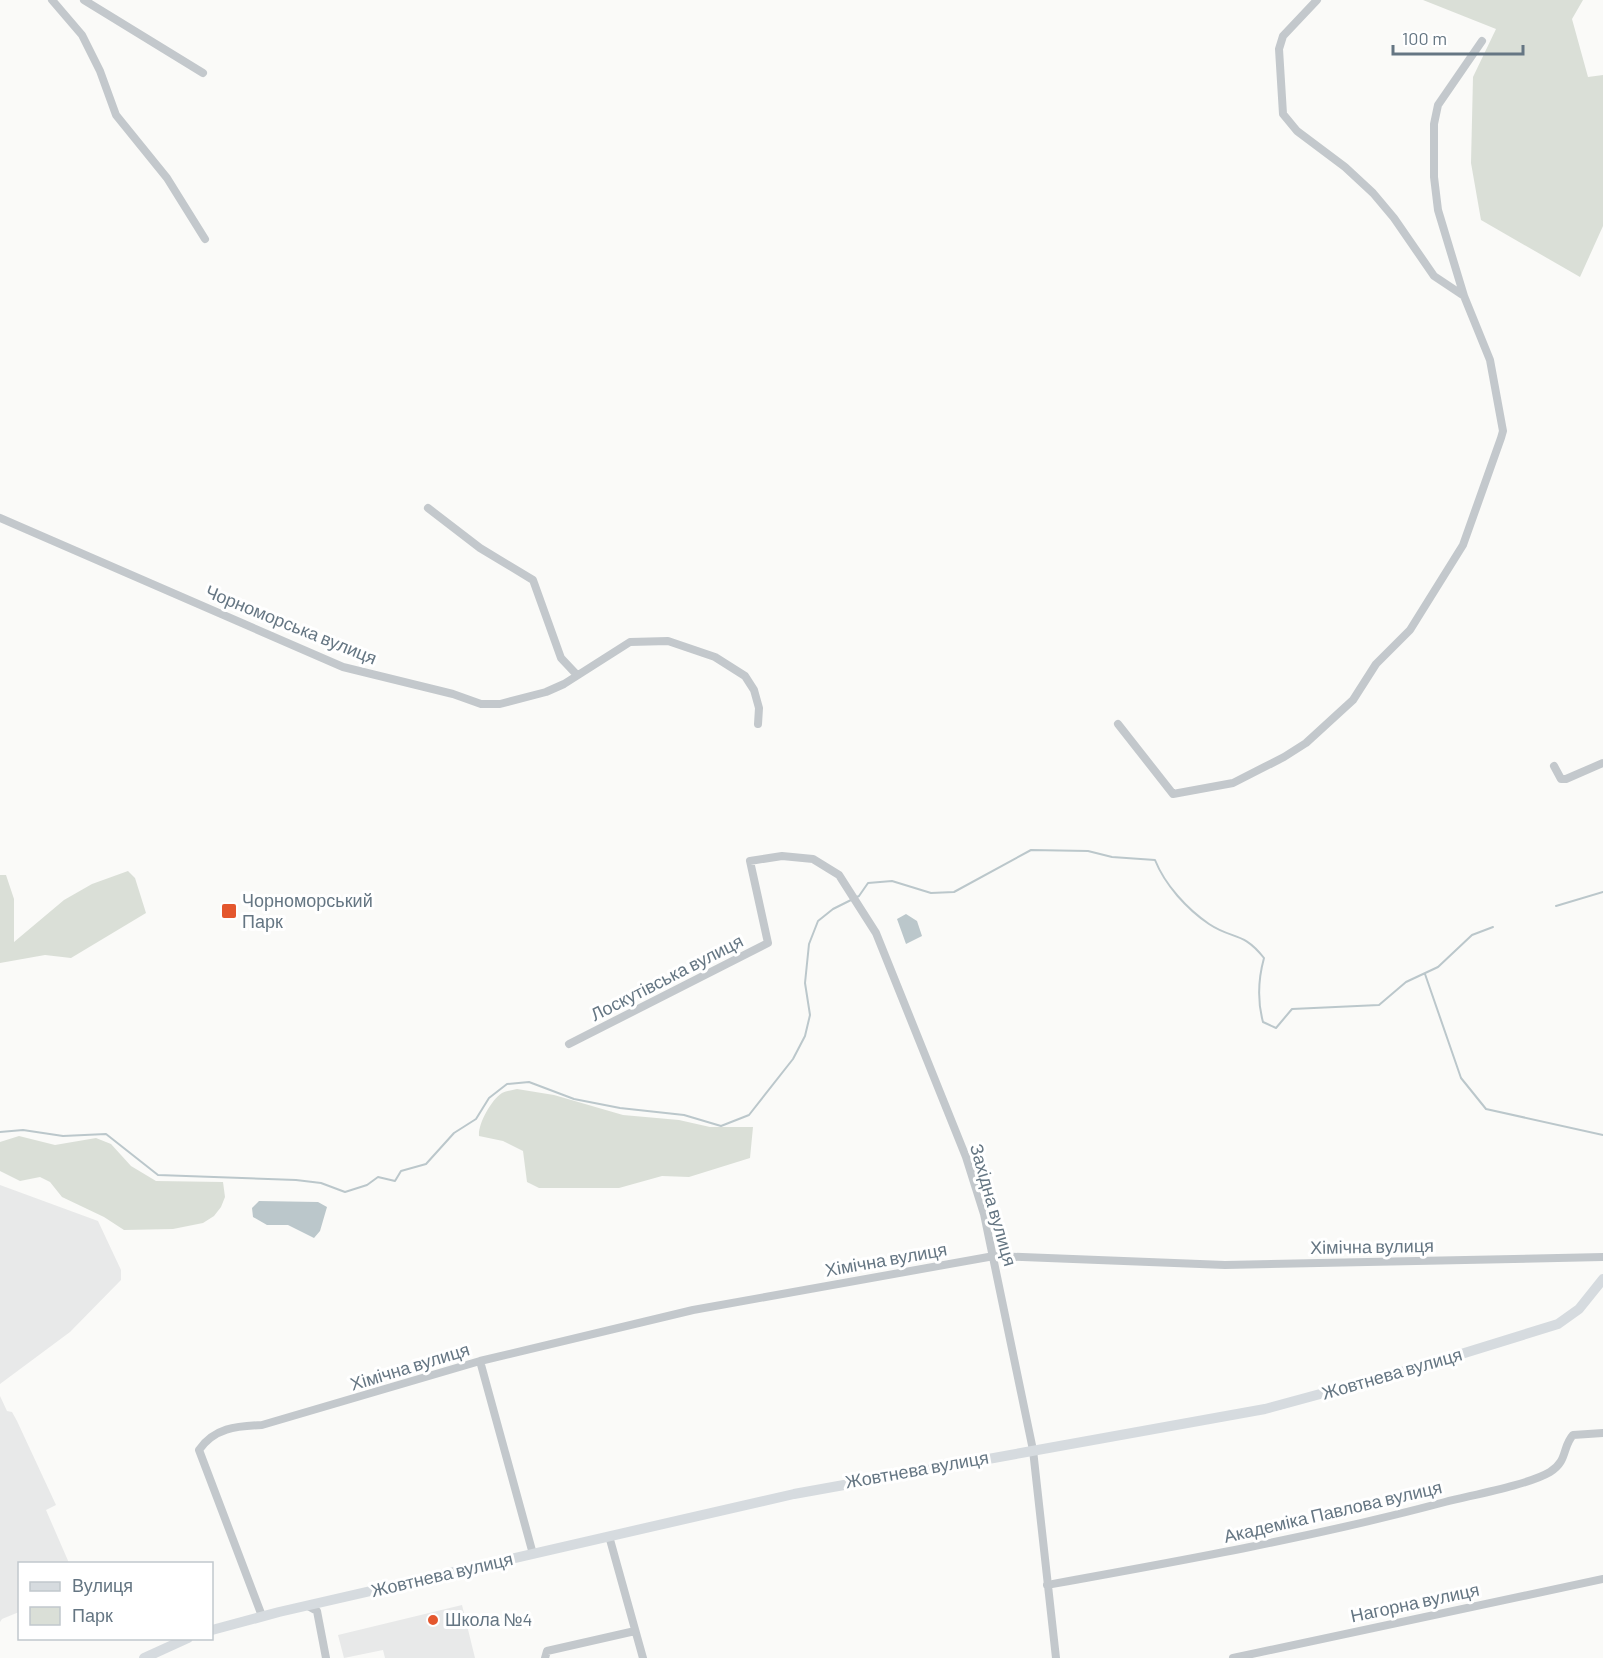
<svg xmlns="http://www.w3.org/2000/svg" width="1603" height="1658" viewBox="0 0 1603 1658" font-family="Barlow,sans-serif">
<rect width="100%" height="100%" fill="#fafaf8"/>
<path fill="#e8e9e9" d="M 0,1185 L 98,1221 L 121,1270 L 121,1280 L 70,1332 L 0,1384 Z
M 0,1396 L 7,1411 L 12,1412 L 17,1421 L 56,1505 L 46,1510 L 69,1563 L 20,1564 L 19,1612 L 2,1619 L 0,1622 Z
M 462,1605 L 475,1658 L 385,1658 L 383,1650 L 344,1658 L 338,1635 Z"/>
<path fill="#dadfd7" d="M 1423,0 L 1583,0 L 1572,19 L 1588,77 L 1603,75 L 1603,226 L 1580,277 L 1481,220 L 1471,163 L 1473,77 L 1496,29 Z
M 128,871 L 135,878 L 146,913 L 71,958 L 45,955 L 0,963 L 0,875 L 6,875 L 14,899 L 14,942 L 64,900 L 92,884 Z
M 517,1089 L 554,1095 L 623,1115 L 679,1120 L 710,1127 L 753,1127 L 750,1158 L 689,1177 L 662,1176 L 619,1188 L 539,1188 L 527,1182 L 523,1151 L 503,1141 L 479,1136 C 478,1124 491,1100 502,1093 C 506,1091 512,1090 517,1089 Z
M 19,1136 L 55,1145 L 96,1138 L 111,1144 L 131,1166 L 156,1181 L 223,1182 L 225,1197 L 221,1207 L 214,1216 L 203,1223 L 173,1229 L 124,1230 L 104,1217 L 62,1197 L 50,1182 L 40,1177 L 20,1181 L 0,1171 L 0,1142 Z"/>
<path fill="#bbc7cb" d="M 906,914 L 917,921 L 922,936 L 906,944 L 897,919 Z
M 259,1201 L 318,1202 L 327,1207 L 320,1231 L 314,1238 L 288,1225 L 267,1225 L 253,1217 L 252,1208 Z"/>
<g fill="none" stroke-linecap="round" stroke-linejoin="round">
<path stroke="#bbc7cb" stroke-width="2" d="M 1556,906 L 1603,892
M 1425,974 L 1461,1078 L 1486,1109 L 1603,1135
M 0,1132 L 23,1130 L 63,1136 L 106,1134 L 158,1175 L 296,1180 L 321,1183 L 345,1192 L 367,1185 L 378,1177 L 395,1181 L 401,1171 L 426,1164 L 454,1133 L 476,1119 L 489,1098 L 507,1084 L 529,1082 L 574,1099 L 620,1108 L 684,1115 L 721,1126 L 749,1115 L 793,1059 L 805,1036 L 810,1015 L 805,983 L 809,944 L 818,921 L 833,909 L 859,896 L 868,883 L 892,881 L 931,893 L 954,892 L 1031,850 L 1088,851 L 1112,857 L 1155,860 C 1165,885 1187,909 1209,924 C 1233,940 1243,931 1264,958 C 1258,980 1257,1000 1263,1022 L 1276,1028 L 1292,1009 L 1379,1005 L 1406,982 L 1438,967 L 1472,935 L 1493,927"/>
<path stroke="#c3c8cc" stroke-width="8" d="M 52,0 L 82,35 L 100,71 L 116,115 L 167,178 L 205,239
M 84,0 L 203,73
M 1464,296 L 1438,210 L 1434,177 L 1434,124 L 1438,105 L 1482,41
M 428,508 L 480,548 L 533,580 L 561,658 L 577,675
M 0,518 L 343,667 L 453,694 L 481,704 L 500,704 L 546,692 L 564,684 L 630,642 L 668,641 L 715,657 L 745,676 L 754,690 L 759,708 L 758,724
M 1118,724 L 1173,794 L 1233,783 L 1284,757 L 1306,743 L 1353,700 L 1376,664 L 1410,630 L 1463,545 L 1501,438 L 1503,431 L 1490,360 L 1464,296 L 1434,276 L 1394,218 L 1373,193 L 1345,167 L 1297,131 L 1283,114 L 1279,49 L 1283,36 L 1317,0
M 1554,766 L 1561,779 L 1566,779 L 1603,763
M 569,1044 L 768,943 L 750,861 L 782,856 L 813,859 L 839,875 L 876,933 L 966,1157 L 984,1214 L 1033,1450 L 1056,1658
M 480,1361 L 533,1554
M 609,1536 L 643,1658
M 1047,1585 C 1180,1561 1314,1537 1445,1502 C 1472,1495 1528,1485 1550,1472 C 1568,1461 1562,1447 1573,1435 L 1603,1433
M 308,1606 L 317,1611 L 326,1658
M 262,1616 L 199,1450 C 214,1428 236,1426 262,1425 L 480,1361 L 693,1310 L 994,1256 L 1225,1265 L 1603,1257
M 545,1658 L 547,1651 L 635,1631
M 1233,1658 L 1603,1579"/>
<path stroke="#d6dbdf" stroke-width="10" d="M 212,1630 L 279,1612 L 794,1494 L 1265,1409 L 1416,1368 L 1558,1324 L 1579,1309 L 1603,1279
M 144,1658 L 188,1638"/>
</g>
<g fill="#e4572e" stroke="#fff" stroke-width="2">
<rect x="221" y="903" width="16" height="16" rx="3"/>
<circle cx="433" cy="1620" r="6"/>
</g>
<g text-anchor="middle" stroke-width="6" stroke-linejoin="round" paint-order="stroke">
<g font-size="18" fill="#657683" stroke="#fff">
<text transform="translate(291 625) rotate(22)" y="6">Чорноморська вулиця</text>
<text transform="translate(667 978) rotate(-27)" y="6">Лоскутівська вулиця</text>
<text transform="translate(993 1205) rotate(74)" y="6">Західна вулиця</text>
<text transform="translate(1372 1247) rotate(-1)" y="6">Хімічна вулиця</text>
<text transform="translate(886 1260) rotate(-10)" y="6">Хімічна вулиця</text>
<text transform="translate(410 1367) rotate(-17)" y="6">Хімічна вулиця</text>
<text transform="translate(1392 1374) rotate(-16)" y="6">Жовтнева вулиця</text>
<text transform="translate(917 1470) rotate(-10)" y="6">Жовтнева вулиця</text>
<text transform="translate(1333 1512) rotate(-13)" y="6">Академіка Павлова вулиця</text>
<text transform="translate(442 1575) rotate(-13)" y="6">Жовтнева вулиця</text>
<text transform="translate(1415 1603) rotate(-12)" y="6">Нагорна вулиця</text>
</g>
<g font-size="18" fill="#657683" stroke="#fff" text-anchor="start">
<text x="242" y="907">Чорноморський<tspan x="242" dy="21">Парк</tspan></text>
<text x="445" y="1626">Школа №4</text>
</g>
</g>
<rect x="18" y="1562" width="195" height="78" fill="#ffffff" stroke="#c1c8cd" stroke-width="1.5"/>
<rect x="30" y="1582" width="30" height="9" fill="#d6dbdf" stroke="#c1c8cd" stroke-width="1.5"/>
<text x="72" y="1592" font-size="18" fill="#657683">Вулиця</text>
<rect x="30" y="1607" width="30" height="18" fill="#dadfd7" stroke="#c1c8cd" stroke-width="1.5"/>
<text x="72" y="1622" font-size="18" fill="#657683">Парк</text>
<path d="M1393 45v9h130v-9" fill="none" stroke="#657683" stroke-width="3"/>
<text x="1402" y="45" font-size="18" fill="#657683" stroke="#ffffff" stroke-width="4.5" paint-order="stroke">100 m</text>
</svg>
